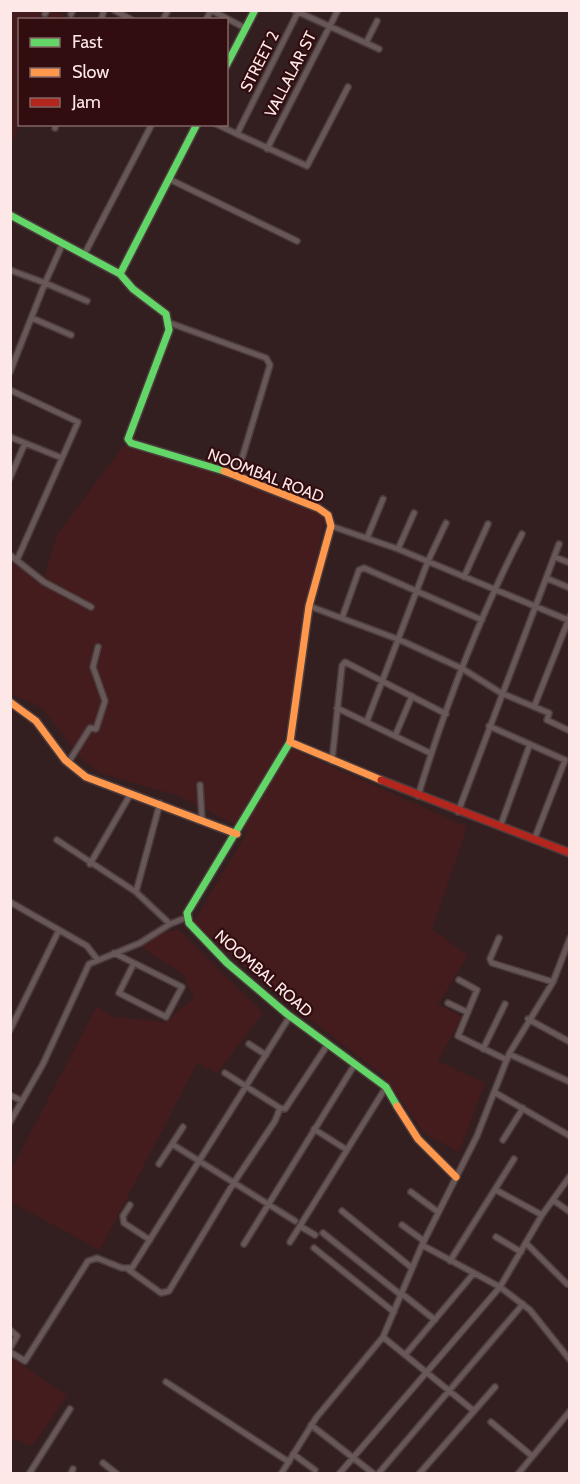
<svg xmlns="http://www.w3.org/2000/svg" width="580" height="1484" viewBox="0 0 580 1484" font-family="Cabin,sans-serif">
<rect width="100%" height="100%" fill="#341f20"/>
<path fill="#441c1d" d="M 11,11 L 53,11 L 69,17 L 20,20 L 20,125 L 11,145 Z
M 124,445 L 198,467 L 325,516 L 283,745 L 467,827 L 432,929 L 468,956 L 438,1004 L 462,1017 L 438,1061 L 485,1083 L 459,1152 L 424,1133 L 383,1075 L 276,993 L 193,923 L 248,831 L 179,796 L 100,773 L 80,757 L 41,707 L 11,694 L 10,555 L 44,578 L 57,535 Z
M 179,930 L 263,1013 L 217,1073 L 197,1063 L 100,1250 L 11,1202 L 10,1172 L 97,1006 L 113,1017 L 166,1022 L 194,998 L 183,974 L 143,948 L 146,935 Z
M 11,1357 L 67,1396 L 32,1446 L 11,1438 Z"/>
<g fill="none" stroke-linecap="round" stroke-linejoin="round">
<defs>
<path id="street" d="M 114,10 L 132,20
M 211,10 L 245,28
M 294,10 L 379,49
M 45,14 L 47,10
M 71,14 L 73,10
M 71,19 L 71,20
M 101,20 L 104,10
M 163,20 L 168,10
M 206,20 L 211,10
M 366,43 L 377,21
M 216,124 L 237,134 L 299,10
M 55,128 L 56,124
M 237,134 L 307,166 L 348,87
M 267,149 L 338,10
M 169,179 L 297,241
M 85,253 L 152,124
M 10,270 L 45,283 L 63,243
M 32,318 L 71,335
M 170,323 L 266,358 L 270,365 L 237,475
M 10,372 L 45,283 L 87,301
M 10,390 L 78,422 L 17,560
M 10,437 L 62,458
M 10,478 L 25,443
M 331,526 L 398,549 L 568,620
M 367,538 L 383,499
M 398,549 L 414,513
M 10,555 L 44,582 L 91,607
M 555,557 L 570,563
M 464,577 L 488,524
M 546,578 L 570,588
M 309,606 L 400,640 L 463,669 L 501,693 L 549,713 L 547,720 L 570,731
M 342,618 L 359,570 L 364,568 L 482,620
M 534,707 L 570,616
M 337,708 L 430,753
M 367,721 L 428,561 L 446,523
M 489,726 L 565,760 L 534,840
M 395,736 L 412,696
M 332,761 L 342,666 L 345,662 L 446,714
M 68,763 L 90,728 L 96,729 L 105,701 L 93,667 L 98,647
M 200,785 L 202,820
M 418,796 C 445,707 479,617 522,534
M 458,812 L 559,544
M 500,827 L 530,744
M 57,840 L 136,892 L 170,924
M 90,864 L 130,795
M 136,892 L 160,803
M 10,902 L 87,946 L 97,959
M 499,938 L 490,959 L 492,963 L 553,982
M 114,953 L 134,963 L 119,993 L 166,1017 L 182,987 L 134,963
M 459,980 L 477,990 L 458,1036 L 507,1060
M 448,1003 L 467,1012
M 528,1019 L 570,1042
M 10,1030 L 59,930
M 249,1044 L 266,1055
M 483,1049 L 505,1004
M 509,1054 L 570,1082
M 494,1092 L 570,1136
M 10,1095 L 22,1101
M 280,1108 L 285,1109 L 328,1044
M 10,1122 L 43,1064 L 89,964 L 140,943 L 170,924 L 188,917
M 314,1129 L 347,1150
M 503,1140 L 523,1108
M 172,1144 L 183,1127
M 159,1164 L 172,1144 L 295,1221
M 496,1190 L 542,1215
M 411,1192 L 438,1212
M 553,1200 L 570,1212
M 130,1205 L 123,1216 L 124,1223 L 150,1240
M 342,1211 L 412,1268
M 402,1225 L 424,1241
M 300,1226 L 315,1235
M 323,1233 L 401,1295
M 496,1237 L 521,1252
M 290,1242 L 386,1087
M 526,1243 L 567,1284
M 244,1244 L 355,1064
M 422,1245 L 500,1287 L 530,1310 L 570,1360
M 314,1248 L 394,1312
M 450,1261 L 514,1159
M 129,1270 L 161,1293 L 169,1291 L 233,1184 L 275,1121 L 280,1108 L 225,1073
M 401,1293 L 435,1320
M 10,1330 L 17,1336 L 10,1348
M 383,1337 L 474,1411
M 10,1352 L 25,1361 L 88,1261 L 97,1258 L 122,1268 L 132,1268 L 290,1016
M 405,1355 L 474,1273
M 166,1382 L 289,1462
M 491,1422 L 532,1456
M 311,1425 L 374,1474
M 293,1454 L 315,1470
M 103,1463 L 117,1474
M 29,1474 L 70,1409
M 71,1474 L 73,1469
M 281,1474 L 316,1418 L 383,1337 L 422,1245 L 477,1136 L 509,1054 L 553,982 L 570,938
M 339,1474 L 500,1287 L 542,1215 L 570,1176
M 378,1474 L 523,1304
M 419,1474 L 495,1387
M 518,1474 L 570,1411"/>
<path id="fast" d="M 226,66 L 255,10
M 10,215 L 120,274 L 133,289 L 166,314 L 169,330 L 128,439 L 131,443 L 224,471
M 120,274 L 197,124
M 290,742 L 187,913 L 189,923 L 227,963 L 287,1014 L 386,1087 L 397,1106"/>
<path id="slow" d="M 224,471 L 318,508 L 328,515 L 331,526 L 309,606 L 290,742 L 381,780
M 10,702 L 36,721 L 65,760 L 86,777 L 237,834
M 397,1106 L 418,1139 L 456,1177"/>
<path id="jam" d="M 381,780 L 570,853"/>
</defs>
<use href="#street" stroke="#4b3b3c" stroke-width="8"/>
<use href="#fast" stroke="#4b3b3c" stroke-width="10"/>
<use href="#slow" stroke="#4b3b3c" stroke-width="10"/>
<use href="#jam" stroke="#4b3b3c" stroke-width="10"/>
<use href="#street" stroke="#685757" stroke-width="5"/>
<use href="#fast" stroke="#63d668" stroke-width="7"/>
<use href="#slow" stroke="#ff974d" stroke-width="7"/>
<use href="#jam" stroke="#b3261e" stroke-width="7"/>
</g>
<g text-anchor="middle" stroke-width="4.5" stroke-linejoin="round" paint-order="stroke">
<g font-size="16" fill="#fde8e7" stroke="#310d0f">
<text transform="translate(259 61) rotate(-63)" y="6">STREET 2</text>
<text transform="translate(290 74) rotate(-63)" y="6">VALLALAR ST</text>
<text transform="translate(266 475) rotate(21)" y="6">NOOMBAL ROAD</text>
<text transform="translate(264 973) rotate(41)" y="6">NOOMBAL ROAD</text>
</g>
</g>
<rect width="580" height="1484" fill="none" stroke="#fde8e7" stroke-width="24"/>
<rect x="18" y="18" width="210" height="108" fill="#310d0f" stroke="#836565" stroke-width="1.5"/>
<rect x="30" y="38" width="30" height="9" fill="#63d668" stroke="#836565" stroke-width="1.5"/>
<text x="72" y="48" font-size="18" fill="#fde8e7">Fast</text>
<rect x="30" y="68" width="30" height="9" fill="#ff974d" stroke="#836565" stroke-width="1.5"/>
<text x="72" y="78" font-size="18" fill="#fde8e7">Slow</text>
<rect x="30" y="98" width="30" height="9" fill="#b3261e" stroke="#836565" stroke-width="1.5"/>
<text x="72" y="108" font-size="18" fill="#fde8e7">Jam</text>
</svg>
